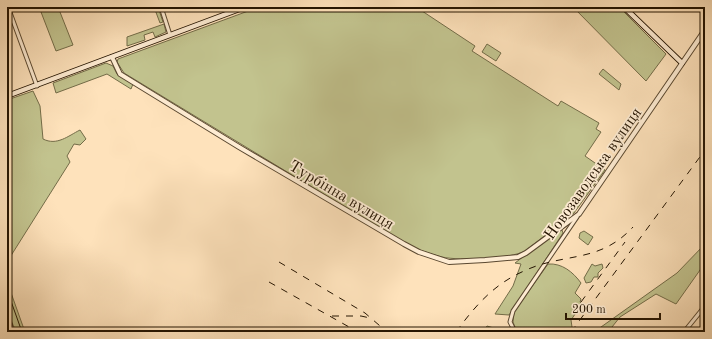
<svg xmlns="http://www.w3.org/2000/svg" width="712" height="339" viewBox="0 0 712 339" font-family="'Old Standard TT',serif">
<rect width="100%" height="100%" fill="#fee2bb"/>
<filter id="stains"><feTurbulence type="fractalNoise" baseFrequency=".005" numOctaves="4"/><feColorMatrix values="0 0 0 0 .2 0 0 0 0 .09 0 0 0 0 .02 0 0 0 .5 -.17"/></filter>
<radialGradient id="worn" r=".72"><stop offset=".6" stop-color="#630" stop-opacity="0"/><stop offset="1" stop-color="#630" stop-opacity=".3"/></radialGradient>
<path fill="#c2c38e" stroke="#736c48" d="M 55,7 L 58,7 L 73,45 L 56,51 L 41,12 Z
M 154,7 L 158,7 L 163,22 L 160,23 Z
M 259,7 L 416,7 L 475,46 L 472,51 L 558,106 L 561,101 L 599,123 L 596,129 L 601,132 L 585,156 L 605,170 L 574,213 L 525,251 C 510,259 460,261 442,257 C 429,254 417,249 404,243 L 124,73 L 117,62 L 118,59 Z
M 573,7 L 619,7 L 666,54 L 646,81 Z
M 164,24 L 166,32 L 155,37 L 153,32 L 144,35 L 145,40 L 127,46 L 127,37 Z
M 487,44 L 501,53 L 496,61 L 482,52 Z
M 106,63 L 113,66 L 117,74 L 133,84 L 131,89 L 107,74 L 56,93 L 53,83 Z
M 603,69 L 621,84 L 619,90 L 599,74 Z
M 33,91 L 40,106 L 43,139 C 57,146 68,136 80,130 L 86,139 L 80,145 L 74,144 L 67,156 L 70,162 L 7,262 L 7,100 Z
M 559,229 L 562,230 L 563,233 L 509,315 L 495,314 L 513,286 L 521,264 L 515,263 Z
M 584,231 L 593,237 L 588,245 L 579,238 L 580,233 Z
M 705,244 L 705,263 L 676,304 L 656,294 L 620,317 L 608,332 L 594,332 L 677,273 Z
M 548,264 C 562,263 573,272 581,283 L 575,293 L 581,299 L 580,302 L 582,304 L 571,320 L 572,327 L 568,332 L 517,332 L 513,322 L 514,312 Z
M 592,264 L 595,266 L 602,264 L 603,268 L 598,273 L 598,277 L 594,277 L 591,282 L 586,283 L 584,278 Z
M 10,290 L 25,332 L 16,332 C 11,319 2,303 10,290 Z
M 487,326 L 507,332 L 483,332 Z"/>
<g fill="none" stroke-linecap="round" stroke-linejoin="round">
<defs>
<path id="minor" d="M 8,7 L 37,86
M 161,7 L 170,35
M 515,332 L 510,322 L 513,311 L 577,217
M 684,332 L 705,306"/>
<path id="tertiary" d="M 112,57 L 120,74 L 239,147 L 404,244 L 419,252 L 449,262 L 485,260 L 518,257 L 526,253 L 579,214 L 705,30"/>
<path id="secondary" d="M 624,7 L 682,63
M 7,96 L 245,7
M 7,317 L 12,332"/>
</defs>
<use href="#minor" stroke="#5a4830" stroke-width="5"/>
<use href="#tertiary" stroke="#5a4830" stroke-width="6"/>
<use href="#secondary" stroke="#241401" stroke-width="6"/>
<use href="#minor" stroke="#feecd3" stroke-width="3"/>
<use href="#tertiary" stroke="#feecd3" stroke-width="4"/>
<use href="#secondary" stroke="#feecd3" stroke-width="4.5"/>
<path stroke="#241401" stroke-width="1" d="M 7,290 L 22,332"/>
<path stroke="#241401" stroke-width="1" stroke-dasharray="7 7" stroke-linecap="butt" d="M 279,262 L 365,313 L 387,332
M 269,282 L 358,332
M 581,302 L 625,242
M 332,316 L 361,316 L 370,318
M 239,329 L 242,332
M 456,332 C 475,306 494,284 524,271 C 564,252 599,264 633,227
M 571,332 L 705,150"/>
</g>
<g text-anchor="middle" stroke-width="3.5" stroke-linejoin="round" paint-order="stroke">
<g font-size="16" fill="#241401" stroke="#feecd3">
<text transform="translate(592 173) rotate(-55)" y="6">Новозаводська вулиця</text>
<text transform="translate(342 194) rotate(31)" y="6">Турбінна вулиця</text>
</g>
</g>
<rect width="712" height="339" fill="none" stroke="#fee2bb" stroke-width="24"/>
<rect x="8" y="8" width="696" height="323" fill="none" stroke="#241401" stroke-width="2"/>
<rect x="12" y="12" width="688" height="315" fill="none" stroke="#241401"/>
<path d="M566 313v6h94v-6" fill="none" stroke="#241401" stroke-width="2"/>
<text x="572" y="313" font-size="12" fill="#241401" stroke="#feecd3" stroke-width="3" paint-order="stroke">200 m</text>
<rect width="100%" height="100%" filter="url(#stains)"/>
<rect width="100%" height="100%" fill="url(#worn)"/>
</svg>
